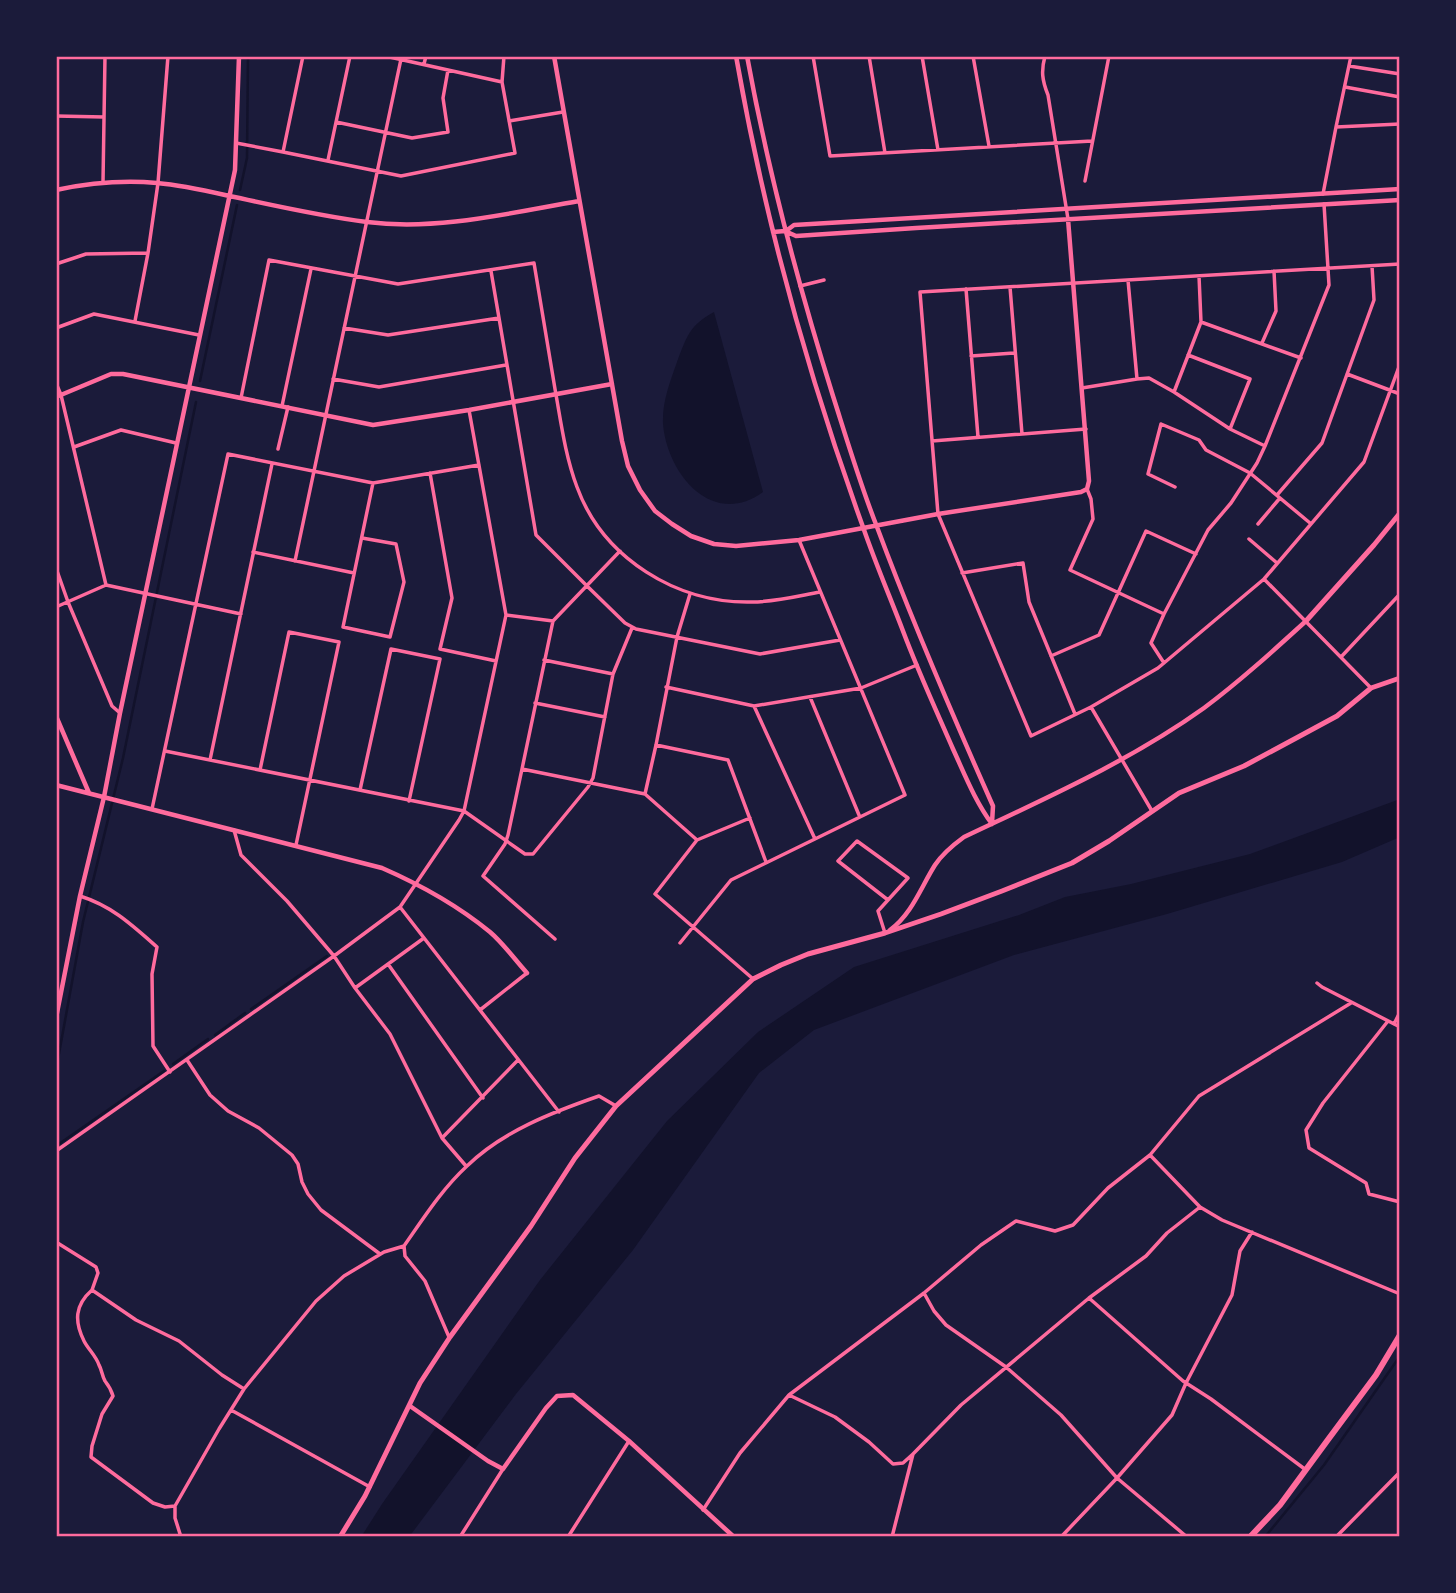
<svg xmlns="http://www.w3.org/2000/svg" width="1456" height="1593" viewBox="0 0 1456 1593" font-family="'DM Sans',sans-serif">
<rect width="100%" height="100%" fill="#1b1b3a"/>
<path fill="#12122b" d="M 714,312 L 763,492 C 712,529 667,473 663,424 C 662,402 670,382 677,362 C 687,336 689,326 714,312 Z
M 1400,799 L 1400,837 L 1342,862 L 1167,914 L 1014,955 L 814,1030 L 759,1073 L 633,1250 L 516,1394 L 409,1537 L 361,1537 L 382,1504 L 540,1280 L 667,1121 L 758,1032 L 854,967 L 1019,915 L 1065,897 L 1131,884 L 1250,854 Z"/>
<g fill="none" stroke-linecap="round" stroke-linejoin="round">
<path stroke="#12122b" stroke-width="2.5" d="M 240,190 L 247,158 L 248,56
M 200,381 L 237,205
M 251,1009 L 327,956
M 215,1035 L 245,1013
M 173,1064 L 208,1039
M 56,1070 L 83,922 L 123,758 L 196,402
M 56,1146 L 164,1071
M 1265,1537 L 1324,1465 L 1400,1356"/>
<path stroke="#ff6b9d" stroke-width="3.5" d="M 303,56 L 283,152 L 401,176 L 515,153 L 502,82 L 504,56
M 385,56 L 502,82
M 813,56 L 830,156 L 1092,141
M 869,56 L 885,153
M 922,56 L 938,150
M 973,56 L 989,146
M 1045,56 C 1041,71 1042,80 1048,95 L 1068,219
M 424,64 L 426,56
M 1349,66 L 1400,74
M 1345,87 L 1400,97
M 56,116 L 104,117
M 509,121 L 563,112
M 336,122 L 412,138 L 448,132 L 443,98 L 448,70
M 1336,127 L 1400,124
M 236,143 L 283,152
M 328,160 L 350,56
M 1085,181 L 1109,56
M 103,182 L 105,56
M 1323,194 L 1336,127 L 1351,56
M 56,264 L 86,254 L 148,253
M 1400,264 L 920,292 L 938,514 L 1031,736 L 1091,707 L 1158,668 L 1264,579 L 1364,462 L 1400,364
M 491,271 L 536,535 L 586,585 L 625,623 L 636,629 L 760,654 L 840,640
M 800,286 L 824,280
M 1010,287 L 1022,434
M 966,289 L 978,437
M 135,321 L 148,253 L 158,183 L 168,56
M 1201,322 L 1301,358
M 56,328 L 94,314 L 199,335
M 344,328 L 388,335 L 499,318
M 1262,343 L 1276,311 L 1274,271
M 1188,355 L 1250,379 L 1230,429
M 971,356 L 1014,353
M 1347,374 L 1400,394
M 333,379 L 379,387 L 506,365
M 1137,379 L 1149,378 L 1174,392 L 1230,429 L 1265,446
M 56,383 L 61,395 L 106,585
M 1082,388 L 1137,379 L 1128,280
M 1174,392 L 1201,322 L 1199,276
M 241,398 L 269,260 L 398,284 L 534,263 C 541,305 548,347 555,389 C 561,422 565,455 577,487 C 603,558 677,604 752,602 C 775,602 798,596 820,592
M 282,406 L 311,269
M 932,441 L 1086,429
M 74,447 L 121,430 L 176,443
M 278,449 L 288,407
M 430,473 L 452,598 L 440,649 L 496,661
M 1175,487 L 1148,474 L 1161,424 L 1199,440 L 1206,450 L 1250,473 L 1310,523
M 1087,489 L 1091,499 L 1093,519 L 1070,570 L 1164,614
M 1277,495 L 1322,443 L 1374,300 L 1372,266
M 1258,524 L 1280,498
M 362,538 L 396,544 L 404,582 L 390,637 L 343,627 L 373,483
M 1249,539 L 1277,563
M 620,551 L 553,621 L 522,769 L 645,794 L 656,745 L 677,637 L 690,594
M 253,552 L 354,573
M 295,561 L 401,59
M 56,568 L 68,602 L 112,706 L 120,713
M 962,573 L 1023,563 L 1029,602 L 1075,714
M 1264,579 L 1371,688
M 56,607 L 106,585 L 241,614
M 506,615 L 553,621
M 1051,656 L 1099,635 L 1146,531 L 1196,554
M 1341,657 L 1400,594
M 544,660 L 613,674
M 1164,663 L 1151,643 L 1164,614 L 1208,530 L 1231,503 L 1257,463 L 1265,446 L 1329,285 L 1324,204
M 666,687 L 754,706 L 861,688 L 917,665
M 810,697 L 859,815
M 535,703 L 605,717
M 754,706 L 815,839
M 1091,707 L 1152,811
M 656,745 L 728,760 L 766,862
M 165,751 L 464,811 L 525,854 L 533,854 L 588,787 L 593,778 L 613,674 L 632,628
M 210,760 L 272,464
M 522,769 L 508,835 L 505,844 L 483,876 L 555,939
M 260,770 L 289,632 L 339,642 L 296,845
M 360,790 L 391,649 L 440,659 L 409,801
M 645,794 L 697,840
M 152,809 L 228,454 L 373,483 L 479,465
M 750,818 L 697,840 L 655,894 L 752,978
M 234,830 L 241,855 L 287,901 L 334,956 L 355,988 L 390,1034 L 442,1138 L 466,1166
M 80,896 C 112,906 132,925 157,947 L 152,974 L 153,1046 L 170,1072
M 400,907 L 559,1112
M 885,933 L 878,911 L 908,878 L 857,841 L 838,861 L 888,900
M 680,943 L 731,880 L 905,795 L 799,540
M 388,964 L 483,1098
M 1317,983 L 1322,987 L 1400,1027
M 355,988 L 424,938
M 480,1010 L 527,973
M 1388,1021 L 1323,1103 L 1306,1130 L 1309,1148 L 1366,1183 L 1369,1194 L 1400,1202
M 1394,1024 L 1400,1012
M 187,1060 L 210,1095 L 228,1111 L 259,1128 L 292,1155 L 298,1164 L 302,1182 L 308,1194 L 321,1210 L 380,1254
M 442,1138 L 518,1060
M 56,1151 L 334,956 L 400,907 L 459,820 L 464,811 L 506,615 L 469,410
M 1150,1155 L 1200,1207 L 1222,1220 L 1400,1294
M 56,1242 L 96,1267 L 98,1273 L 92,1290 L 136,1320 L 179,1341 L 222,1375 L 244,1389
M 92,1290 C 75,1305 74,1321 84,1341 C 88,1349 96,1356 99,1365 C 102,1370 102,1376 105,1381 C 109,1386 111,1389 113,1396 L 102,1414 L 92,1446 L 91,1457 L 153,1503 L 165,1507 L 175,1506 L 219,1429 L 244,1389 L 316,1301 L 344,1276 L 384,1252 L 404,1246
M 924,1293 L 934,1311 L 946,1325 L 1006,1367 L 1061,1415 L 1117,1478 L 1187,1537
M 1089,1298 L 1183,1381 L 1211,1399 L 1306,1470
M 449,1337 L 425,1281 L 405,1256 L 404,1246 C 423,1219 442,1189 467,1166 C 503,1131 553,1112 599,1096 L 616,1106
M 789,1395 L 835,1417 L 869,1442 L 893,1464 L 903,1463 L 913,1454
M 231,1410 L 370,1487
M 175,1506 L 175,1518 L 181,1537
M 703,1510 L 740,1453 L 789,1395 L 924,1293 L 981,1245 L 1016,1221 L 1055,1231 L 1073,1225 L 1108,1188 L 1150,1155 L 1199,1096 L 1351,1003
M 460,1537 L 503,1469
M 568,1537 L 629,1441
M 892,1537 L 913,1454 L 961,1405 L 1089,1298 L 1146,1256 L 1167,1233 L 1200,1207
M 1061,1537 L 1117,1478 L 1172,1415 L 1186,1383 L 1232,1295 L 1240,1251 L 1252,1232
M 1336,1537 L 1400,1472"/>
<path stroke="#ff6b9d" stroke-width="4.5" d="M 554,56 L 622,441 L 628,466 L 640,490 L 655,511 L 672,524 L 691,536 L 714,544 L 736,546 L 799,540 L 938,514 L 1081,492 L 1087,489 L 1089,481 L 1068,219
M 736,56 C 764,216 808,375 863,527 C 875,562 890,597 903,631 C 918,671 936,710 953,749 C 965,775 975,801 992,824
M 747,56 C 768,171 798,284 833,396 C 847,440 860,484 877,527 C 912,621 952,714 993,806 L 992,823
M 56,190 C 89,183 123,180 157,183 C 180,185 203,190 225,195 C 272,205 319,216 367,222 C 437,231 510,213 579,201
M 786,231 L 794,225 L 1400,189
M 773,232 L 785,231 L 796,236 L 916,228 L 1400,200
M 56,397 L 111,374 L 123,374 L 373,425 L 469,410 L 612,384
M 56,716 L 89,793
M 56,785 L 382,868 C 421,885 457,905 490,932 C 504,944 515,960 527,973
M 890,930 C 912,914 921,887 935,865 C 943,853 953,845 964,837 C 1046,798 1130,761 1204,708 C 1240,681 1273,651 1306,621
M 56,1018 L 80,896 L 104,797 L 120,713 L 235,170 L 239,56
M 410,1406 L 488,1461 L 503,1469 L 546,1408 L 557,1396 L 573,1395 L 629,1441 L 734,1537"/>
<path stroke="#ff6b9d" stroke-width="5" d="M 1306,621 L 1374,545 L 1400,513
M 340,1537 L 365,1496 L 420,1383 L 450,1337 L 531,1226 L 575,1158 L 616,1106 L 753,979 L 781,965 L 808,954 L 885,933 L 941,914 L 1002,891 L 1072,863 L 1109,841 L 1179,793 L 1244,766 L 1300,736 L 1337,716 L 1371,688 L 1400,678"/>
<path stroke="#ff6b9d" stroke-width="6" d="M 1250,1537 L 1280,1505 L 1327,1441 L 1376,1375 L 1400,1335"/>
</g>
<rect width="1456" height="1593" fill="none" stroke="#1b1b3a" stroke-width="116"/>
<rect x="58" y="58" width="1340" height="1477" fill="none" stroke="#ff6b9d" stroke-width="2.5"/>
</svg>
